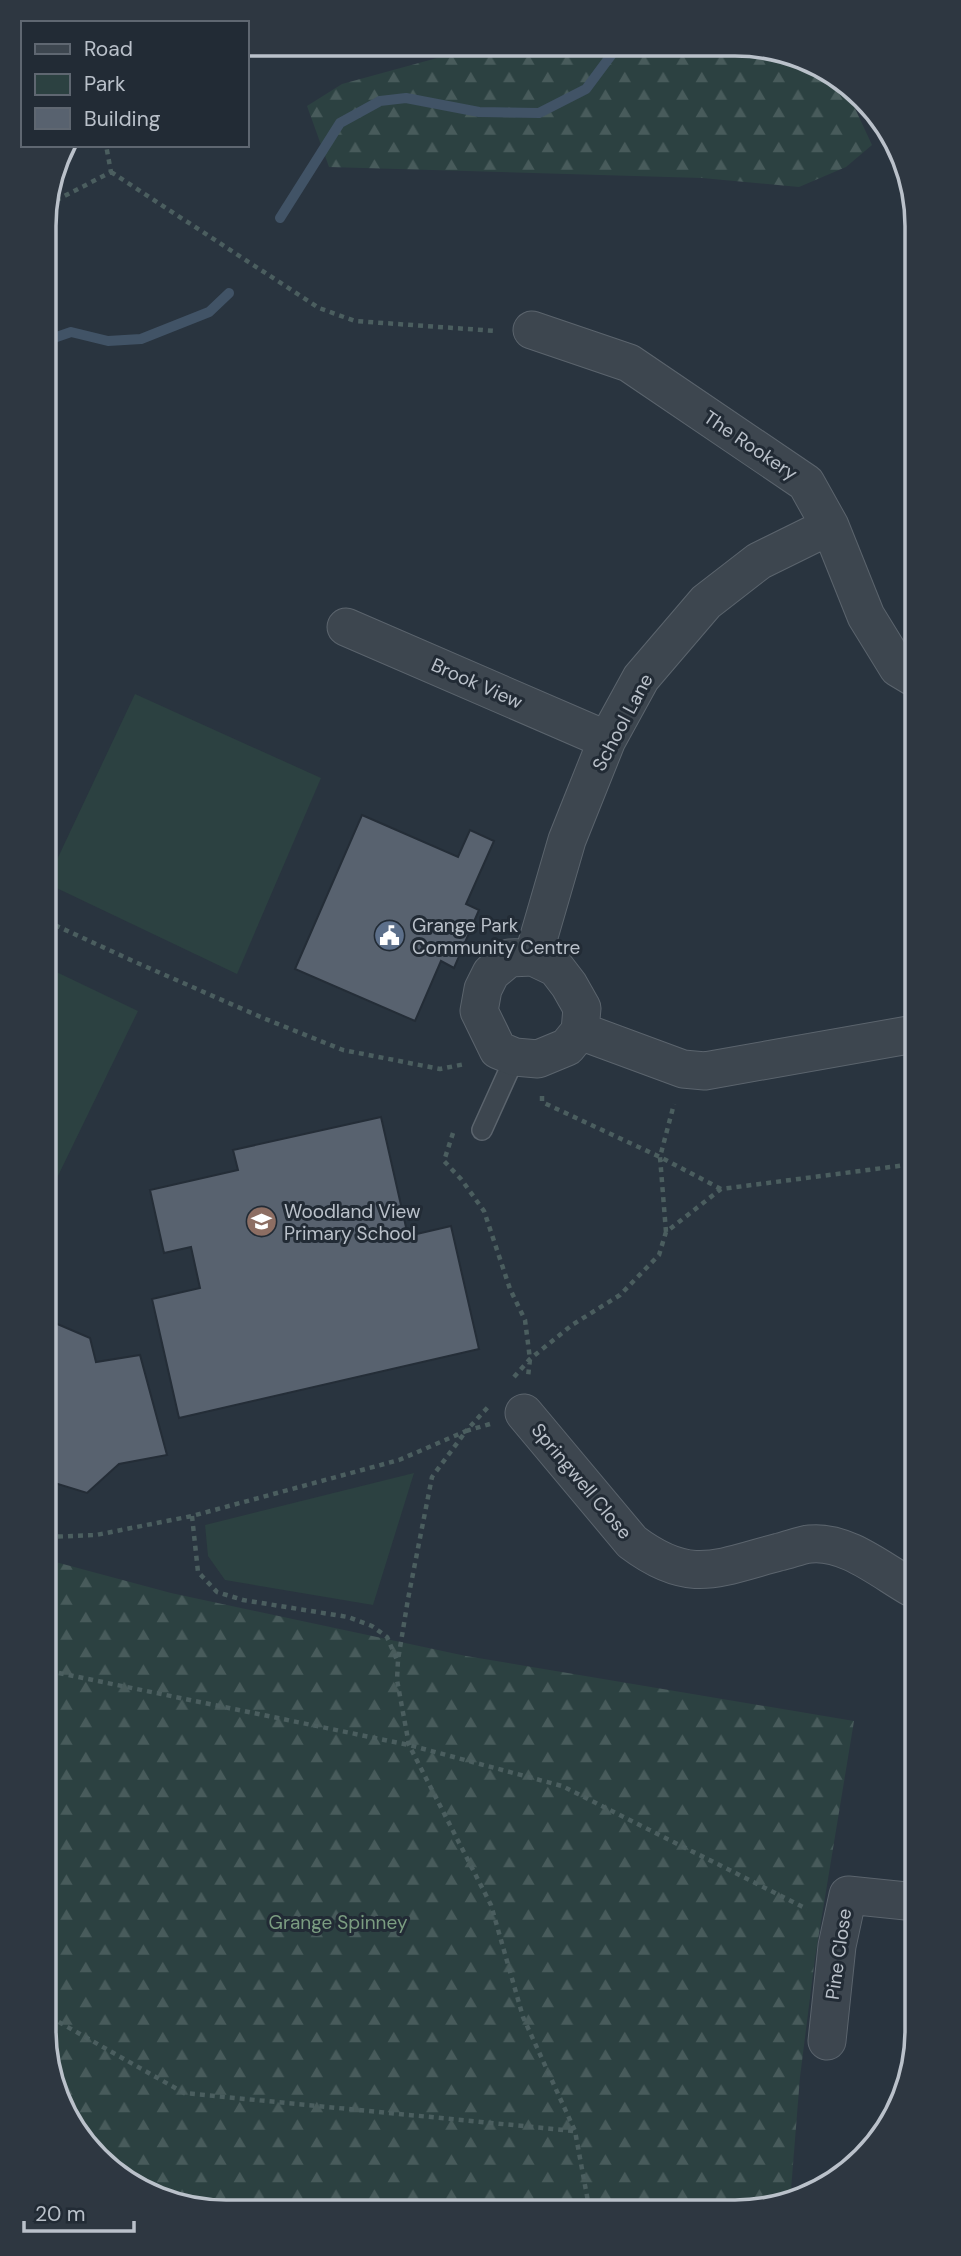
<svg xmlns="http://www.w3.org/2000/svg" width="961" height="2256" viewBox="0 0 961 2256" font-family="'DM Sans',sans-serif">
<defs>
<pattern id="forest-firs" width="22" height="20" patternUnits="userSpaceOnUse" patternTransform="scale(1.75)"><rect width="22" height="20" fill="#2c4141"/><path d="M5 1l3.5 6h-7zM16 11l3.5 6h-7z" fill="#485b5b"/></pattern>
</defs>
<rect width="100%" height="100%" fill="#29343f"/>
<path fill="url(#forest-firs)" d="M 462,45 L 770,47 L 837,80 L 852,102 L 872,145 L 846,167 L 799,187 L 702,178 L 329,167 L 307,106 L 342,84 L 459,52 Z
M 48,1560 L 171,1593 L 466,1656 L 854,1721 L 815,1958 L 800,2077 L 790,2202 L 782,2206 L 255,2209 L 151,2188 L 97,2159 L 50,2077 Z"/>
<path fill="#2c4141" d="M 135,694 L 321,778 L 237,974 L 46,883 Z
M 46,967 L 138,1011 L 56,1180 L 47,1175 Z
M 414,1473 L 373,1605 L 225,1580 L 208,1556 L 205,1525 Z"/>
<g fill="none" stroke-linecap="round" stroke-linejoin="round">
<path stroke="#415366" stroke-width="10" d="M 280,218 L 340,123 L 380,101 L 406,98 L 479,112 L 539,113 L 586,89 L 618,46
M 45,341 L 71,332 L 108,341 L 141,339 L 209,312 L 229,293"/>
</g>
<path fill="#58626f" stroke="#242d37" stroke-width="2" d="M 362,815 L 458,857 L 470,830 L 494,841 L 466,904 L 479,910 L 454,968 L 441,961 L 415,1021 L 295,969 Z
M 381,1117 L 408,1236 L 451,1226 L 479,1349 L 179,1418 L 152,1299 L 200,1288 L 191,1247 L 164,1253 L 150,1190 L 238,1170 L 233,1150 Z
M 48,1320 L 90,1338 L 96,1362 L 140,1355 L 167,1455 L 119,1464 L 87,1493 L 48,1481 Z"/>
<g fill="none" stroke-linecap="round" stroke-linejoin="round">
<defs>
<path id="service" d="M 482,1130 L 515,1057"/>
<path id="minor" d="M 532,330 L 629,363 L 806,483 L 830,526 L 866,616 L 898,668 L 913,677
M 346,627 L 607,740
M 533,957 L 567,840 L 607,740 L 641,678 L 706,602 L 759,561 L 830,526
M 533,957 L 556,968 L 569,985 L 582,1008 L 580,1031 L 567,1047 L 538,1059 L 515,1057 L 498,1050 L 479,1011 L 483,989 L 491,973 L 509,958 Z
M 580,1031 L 683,1069 L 705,1071 L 914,1034
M 524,1413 L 632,1542 C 689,1585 716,1569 779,1552 C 789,1550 800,1545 810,1544 C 846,1540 882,1571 912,1588 L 915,1588
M 827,2041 L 837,1946 L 848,1895 L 916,1902"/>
</defs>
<use href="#service" stroke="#5b646d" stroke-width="22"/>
<use href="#minor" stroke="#5b646d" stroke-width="39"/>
<path stroke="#4b5e5f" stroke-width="4.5" stroke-dasharray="5 5" stroke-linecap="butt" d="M 111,172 L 319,308 L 355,321 L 496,331
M 47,205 L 111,172 L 106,145
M 46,921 L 133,961 L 263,1018 L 343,1050 L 440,1069 L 465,1064
M 542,1096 L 542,1102 L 660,1157 L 721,1189
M 453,1133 L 444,1161 L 461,1179 L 484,1211 L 510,1289 L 525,1320 L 530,1359 L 528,1377
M 666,1232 L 660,1157 L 674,1104
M 514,1377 L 530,1359 L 572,1325 L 620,1295 L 659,1255 L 666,1232 L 721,1189 L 914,1164
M 490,1424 L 466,1431 L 432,1477 L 408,1599 L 398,1660 L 397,1680 L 409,1745 L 491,1905 L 523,2017 L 575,2131 L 589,2207
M 192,1516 L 198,1572 L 217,1592 L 243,1600 L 348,1617 L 372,1626 L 387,1637 L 397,1660
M 48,1537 L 96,1535 L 192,1516 L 399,1460 L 466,1431 L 488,1407
M 49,1671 L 409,1745 L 562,1786 L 807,1909
M 50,2017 L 184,2093 L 574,2131"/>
<use href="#service" stroke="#3d464f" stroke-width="19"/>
<use href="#minor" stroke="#3d464f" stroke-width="37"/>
</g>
<defs>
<symbol id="civic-disc" viewBox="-11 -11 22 22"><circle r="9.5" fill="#5c6f8a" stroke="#222b35"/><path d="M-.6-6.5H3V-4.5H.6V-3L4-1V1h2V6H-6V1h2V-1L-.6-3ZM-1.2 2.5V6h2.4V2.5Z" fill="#fff"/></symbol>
<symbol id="school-disc" viewBox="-11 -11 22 22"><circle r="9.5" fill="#8d6e63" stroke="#222b35"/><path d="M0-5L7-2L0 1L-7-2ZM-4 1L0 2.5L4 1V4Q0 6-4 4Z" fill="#fff"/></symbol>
</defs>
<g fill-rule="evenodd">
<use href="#civic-disc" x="372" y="918" width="35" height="35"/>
<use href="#school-disc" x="244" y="1204" width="35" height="35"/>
</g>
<g text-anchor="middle" stroke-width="6" stroke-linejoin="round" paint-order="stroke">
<g font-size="19" fill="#bac1ca" stroke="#222b35">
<text transform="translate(751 445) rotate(34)" y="7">The Rookery</text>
<text transform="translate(477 683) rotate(24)" y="7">Brook View</text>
<text transform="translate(622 722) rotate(-62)" y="7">School Lane</text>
<text transform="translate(582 1481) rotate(50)" y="7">Springwell Close</text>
<text transform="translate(838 1954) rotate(-82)" y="7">Pine Close</text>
</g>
<g font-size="19" fill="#bac1ca" stroke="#222b35" text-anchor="start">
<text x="412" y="932">Grange Park<tspan x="412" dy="22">Community Centre</tspan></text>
<text x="284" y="1218">Woodland View<tspan x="284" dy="22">Primary School</tspan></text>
</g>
<g font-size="19" fill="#7b9d81" stroke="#222b35">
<text x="338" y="1929">Grange Spinney</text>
</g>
</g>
<path d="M0 0H961V2256H0ZM226 56H735A170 170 0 0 1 905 226V2030A170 170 0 0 1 735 2200H226A170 170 0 0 1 56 2030V226A170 170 0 0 1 226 56Z" fill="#2e3741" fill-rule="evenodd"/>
<path fill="none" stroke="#bac1ca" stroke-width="3.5" d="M226 56H735A170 170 0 0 1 905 226V2030A170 170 0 0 1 735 2200H226A170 170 0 0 1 56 2030V226A170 170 0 0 1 226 56Z"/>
<rect x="21" y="21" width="228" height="126" fill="#222b35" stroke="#5f6771" stroke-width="2"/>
<rect x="35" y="44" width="35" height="10" fill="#3d464f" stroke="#5f6771" stroke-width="2"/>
<text x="84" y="56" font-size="21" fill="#bac1ca">Road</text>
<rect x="35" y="74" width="35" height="21" fill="#2c4141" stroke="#5f6771" stroke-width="2"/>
<text x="84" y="91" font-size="21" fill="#bac1ca">Park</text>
<rect x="35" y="108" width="35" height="21" fill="#58626f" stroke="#5f6771" stroke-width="2"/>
<text x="84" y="126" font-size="21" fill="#bac1ca">Building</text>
<path d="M24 2221v10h110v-10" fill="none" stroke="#bac1ca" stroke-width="3.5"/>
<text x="35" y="2221" font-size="21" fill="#bac1ca" stroke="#222b35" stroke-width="5" paint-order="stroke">20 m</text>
</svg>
